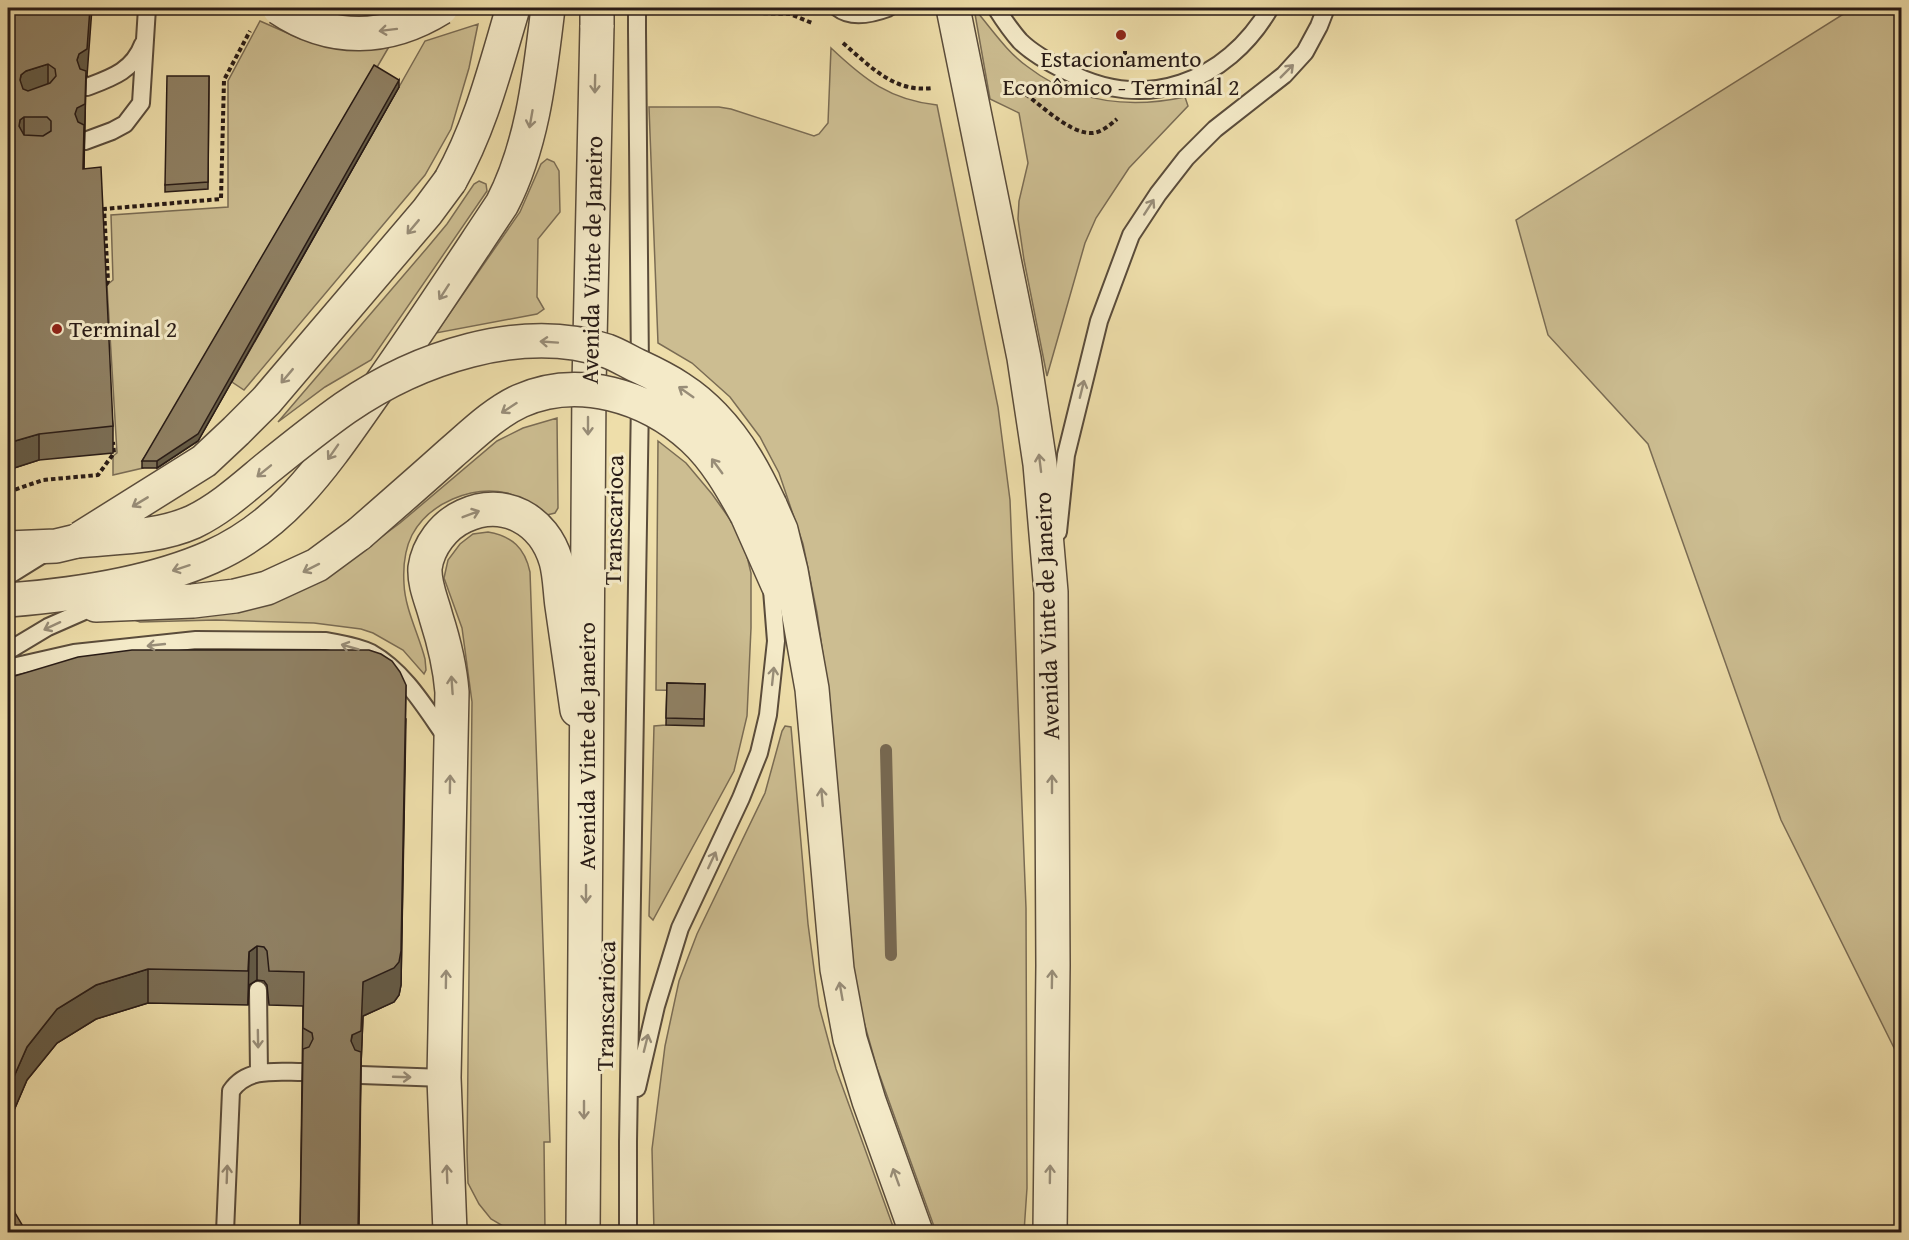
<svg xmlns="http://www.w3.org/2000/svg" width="1909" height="1240" viewBox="0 0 1909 1240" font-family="'Gentium Book Plus',serif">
<rect width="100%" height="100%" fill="#eedeaa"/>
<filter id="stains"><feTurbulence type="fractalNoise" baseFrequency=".00333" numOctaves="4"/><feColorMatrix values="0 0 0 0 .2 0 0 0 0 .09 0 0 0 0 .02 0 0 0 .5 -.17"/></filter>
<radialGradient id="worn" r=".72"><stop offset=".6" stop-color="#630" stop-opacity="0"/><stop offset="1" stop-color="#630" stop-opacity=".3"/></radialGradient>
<path fill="#ccbd91" stroke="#7a6c54" stroke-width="1.5" d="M 1853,8 L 1902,8 L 1901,1062 L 1781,820 L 1648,444 L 1548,335 L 1516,220 Z
M 978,13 C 993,31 1008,53 1028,67 C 1075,103 1128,109 1185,97 L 1188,106 L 1129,168 L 1096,218 L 1085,243 L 1047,376 L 1024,260 L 1018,219 L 1019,201 L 1028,163 L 1019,113 L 990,99 L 975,14 Z
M 260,21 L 301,39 L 343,48 L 390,45 L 143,468 L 113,475 L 113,456 L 117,453 L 107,285 L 113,280 L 111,215 L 228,207 L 228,81 Z
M 478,24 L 469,68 L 451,129 L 425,175 L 244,390 L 232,382 L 425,41 Z
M 831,48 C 865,80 890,100 937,105 L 998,407 L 1010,500 L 1026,908 L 1027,1188 L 1024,1232 L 936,1232 L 877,1068 L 860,1008 L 849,944 L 828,690 L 817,613 L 803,544 L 779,473 L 760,437 L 730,397 L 692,363 L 658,343 L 649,107 L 719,107 L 731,109 L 814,136 L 819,134 L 828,123 Z
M 547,159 L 554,162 L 559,171 L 560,212 L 538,239 L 537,297 L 544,309 L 537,314 L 436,333 L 520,212 L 541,164 Z
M 479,181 L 486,184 L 487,191 L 371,360 L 325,387 L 278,422 L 427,248 L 447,224 L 474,184 Z
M 557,418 L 558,508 L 555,513 L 547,515 C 535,509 520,496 507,493 C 472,485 429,503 412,535 C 405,549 403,568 404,584 C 405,609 419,635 425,659 L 426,670 L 424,674 L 403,650 L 373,633 L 361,629 L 314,623 L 216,620 L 140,622 L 134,620 L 135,619 L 338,569 L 400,523 L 497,441 L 523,428 Z
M 658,441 L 686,463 L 712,494 L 734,525 L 744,544 L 751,573 L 751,628 L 747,716 L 734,771 L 653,920 L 649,916 L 654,726 L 666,725 L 704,691 L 656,690 Z
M 488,532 C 512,536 525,548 530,572 L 550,1142 L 544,1142 L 545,1232 L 513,1232 L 491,1219 L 479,1204 L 468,1183 L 467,1152 L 472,702 L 462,628 L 444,578 L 448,560 L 460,544 L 473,534 Z
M 785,726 L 791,727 L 808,924 L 819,1006 L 836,1069 L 895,1232 L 654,1232 L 652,1149 L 665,1046 L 679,981 L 697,934 L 765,793 L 782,731 Z"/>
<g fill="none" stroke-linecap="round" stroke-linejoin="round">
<path stroke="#776851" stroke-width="12" d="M 886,750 L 891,955"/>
<defs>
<path id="service" d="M 838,8 C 852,19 872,14 888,8
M 996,8 C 1003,19 1011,31 1020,41 C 1033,54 1050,63 1066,71 C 1145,113 1226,83 1270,8
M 637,30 L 640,371
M 87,87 C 111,78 133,71 143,44
M 85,141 L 112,131 L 125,124 L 141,103 L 147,8
M 1058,532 L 1066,455 L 1099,321 L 1131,235 L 1158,194 L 1186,158 L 1215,129 L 1284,75 L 1305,52 L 1319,26 L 1326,8
M 8,576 L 45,553
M 8,651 L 48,627 L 98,605
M 8,668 L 74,653 L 196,640 L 326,641 C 340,644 357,646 371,653 C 405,672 426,709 448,740
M 258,990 L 259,1073
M 361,1075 L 444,1078
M 637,1088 L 656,1006 L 680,928 L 741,798 L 759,753 L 768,715 L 776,641 L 771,577
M 225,1232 L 231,1091 C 247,1067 277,1072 303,1072
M 628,1232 L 628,1142 L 640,400"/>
<path id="minor" d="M 450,181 C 481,126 495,68 513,8
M 770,505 L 781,530 L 791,571 L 812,689 L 837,969 L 850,1039 L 869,1101 L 916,1232
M 747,515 L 778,585
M 8,548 L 56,546 L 77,541
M 8,600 C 73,595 150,584 211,557 C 288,523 329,457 375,392 C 419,330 460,267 502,204 C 533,144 540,74 548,8
M 96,605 L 193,601 L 235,596 L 267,588 L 317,565 L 359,534
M 450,1232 L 444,1078 L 452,692 C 450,666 444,642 436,617 C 432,601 424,585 425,568 C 428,546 444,525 464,516 C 504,497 544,520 556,561 C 560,575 560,592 562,606 C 567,641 572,675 577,710"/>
<path id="tertiary" d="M 953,8 L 1024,358 L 1040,464 L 1051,592 L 1053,965 L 1050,1232
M 583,1232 L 589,385 L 597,25"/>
</defs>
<use href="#service" stroke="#5a4c3b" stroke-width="20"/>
<use href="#minor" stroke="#5a4c3b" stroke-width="36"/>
<use href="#tertiary" stroke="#5a4c3b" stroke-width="36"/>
<path stroke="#281b16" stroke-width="4" stroke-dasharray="4.5 3" stroke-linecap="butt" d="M 666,10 L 790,14 L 812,23
M 843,43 C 870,66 894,93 932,88
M 1125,51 L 1125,60
M 1007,82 C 1032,94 1066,135 1093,133 C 1102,132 1110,125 1117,119
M 106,285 L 108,281 L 104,209 L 221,199 L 224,80 L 250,31
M 8,492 L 43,480 L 98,475 L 114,453 L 113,442"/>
<use href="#service" stroke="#f4eac8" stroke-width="16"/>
<use href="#minor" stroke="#f4eac8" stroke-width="33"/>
<use href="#tertiary" stroke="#f4eac8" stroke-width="33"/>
<defs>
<path id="service-bridge" d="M 637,30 L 637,8"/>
<path id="minor-bridge" d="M 279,8 C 331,43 388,41 441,8
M 359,534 C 390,507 421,480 451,453 C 472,435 494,413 520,401 C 578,375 647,396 693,438 C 716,459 732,488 747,515
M 81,538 L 204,461 L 236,431 L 266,401 L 427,212 L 450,181
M 77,541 C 115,537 157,538 193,522 C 220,509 242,489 266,469 C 292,448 318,427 345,408 C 416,359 521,322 607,351 C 618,355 629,362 640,367 C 668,380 693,394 714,417 C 739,443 755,473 770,505"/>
<path id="tertiary-bridge" d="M 597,25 L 597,8"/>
</defs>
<use href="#service-bridge" stroke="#5a4c3b" stroke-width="20" stroke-linecap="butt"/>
<use href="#minor-bridge" stroke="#5a4c3b" stroke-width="36" stroke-linecap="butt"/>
<use href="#tertiary-bridge" stroke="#5a4c3b" stroke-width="36" stroke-linecap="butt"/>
<use href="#service-bridge" stroke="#f4eac8" stroke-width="16"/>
<use href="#minor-bridge" stroke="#f4eac8" stroke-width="33"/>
<use href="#tertiary-bridge" stroke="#f4eac8" stroke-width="33"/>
</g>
<path fill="#7b6e55" stroke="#281b16" stroke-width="1.5" d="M 8,8 L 87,76 L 86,76 L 84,169 L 113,426 L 113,453 L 39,460 L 8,470 Z
M 209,76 L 208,189 L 165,192 L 165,185 Z
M 399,87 L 198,441 L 157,468 L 142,468 L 142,461 Z
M 8,678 L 406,719 L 401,985 L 399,995 L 394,1002 L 363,1016 L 361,1065 L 359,1233 L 300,1233 L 303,1006 L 269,1005 L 267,985 L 264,981 L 257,980 L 249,985 L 248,1005 L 148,1003 L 96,1019 L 57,1043 L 27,1080 L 12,1115 L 8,1131 Z
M 667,683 L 705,684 L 704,726 L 666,725 Z"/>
<path fill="#645a45" stroke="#281b16" stroke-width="1.5" d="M 90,8 L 92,8 L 87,76 L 86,76 L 83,195 L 75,114 L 79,80 L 77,60 Z
M 48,64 L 48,90 L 21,101 L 20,80 L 21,75 L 26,71 Z
M 399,80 L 399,87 L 198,441 L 157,468 L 157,461 Z
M 24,117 L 24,143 L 19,126 L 20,120 Z
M 39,434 L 39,460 L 8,470 L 8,443 Z
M 406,685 L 401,985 L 399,995 L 394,1002 L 363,1016 L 361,1065 L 358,1233 L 351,1041 L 363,982 Z
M 257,946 L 257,980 L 249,985 L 248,1005 L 249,952 Z
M 148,969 L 148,1003 L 96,1019 L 57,1043 L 27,1080 L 12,1115 L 8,1131 L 8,1098 L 12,1081 L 27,1047 L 57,1009 L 96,985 Z"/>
<path fill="#8f8063" stroke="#281b16" stroke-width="1.5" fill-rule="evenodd" d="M 8,8 L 90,8 L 87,49 L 79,54 L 77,60 L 80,69 L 86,71 L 85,104 L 77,108 L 75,114 L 78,122 L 84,125 L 83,169 L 101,167 L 113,426 L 39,434 L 8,443 ZM 48,64 L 55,69 L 56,76 L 50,83 L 28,91 L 23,89 L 20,80 L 21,75 L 26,71 ZM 24,117 L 47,117 L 51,121 L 51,131 L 43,136 L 24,135 L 19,126 L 20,120 Z
M 374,65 L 399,80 L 198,434 L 157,461 L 142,461 Z
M 167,76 L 209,76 L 208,182 L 165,185 Z
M 132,650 L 369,650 L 381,654 L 392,661 L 400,672 L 406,685 L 401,951 L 399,962 L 394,968 L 363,982 L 361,1031 L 352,1035 L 351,1041 L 355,1050 L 361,1052 L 358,1233 L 300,1233 L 303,1049 L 309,1047 L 313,1039 L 312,1033 L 303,1028 L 304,972 L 269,971 L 267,951 L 264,947 L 257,946 L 249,952 L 248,971 L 148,969 L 96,985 L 57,1009 L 27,1047 L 12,1081 L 8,1098 L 8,678 L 78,657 Z
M 667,683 L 705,684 L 704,719 L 666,718 Z
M 8,1191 L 15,1213 L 27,1233 L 8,1233 Z"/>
<defs><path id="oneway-shaft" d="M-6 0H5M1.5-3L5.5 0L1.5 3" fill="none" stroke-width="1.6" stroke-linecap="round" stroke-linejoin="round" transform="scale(1.5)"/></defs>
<g stroke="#988d78">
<use href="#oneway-shaft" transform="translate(388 30) rotate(173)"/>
<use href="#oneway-shaft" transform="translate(1287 71) rotate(-45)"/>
<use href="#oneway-shaft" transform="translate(595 84) rotate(91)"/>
<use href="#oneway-shaft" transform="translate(531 119) rotate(100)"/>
<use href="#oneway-shaft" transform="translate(1149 207) rotate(-57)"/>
<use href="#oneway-shaft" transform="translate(413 227) rotate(130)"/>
<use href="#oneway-shaft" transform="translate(444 292) rotate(123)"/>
<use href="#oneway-shaft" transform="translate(549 342) rotate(-176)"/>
<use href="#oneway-shaft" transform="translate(287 376) rotate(130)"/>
<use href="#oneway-shaft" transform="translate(1082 389) rotate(-76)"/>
<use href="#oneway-shaft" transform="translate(686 392) rotate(-145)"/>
<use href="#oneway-shaft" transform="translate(509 408) rotate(147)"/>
<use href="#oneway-shaft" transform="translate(588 426) rotate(90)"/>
<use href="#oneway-shaft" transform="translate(333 452) rotate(125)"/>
<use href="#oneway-shaft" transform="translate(1040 463) rotate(-97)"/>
<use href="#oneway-shaft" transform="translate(717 466) rotate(-126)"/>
<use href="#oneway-shaft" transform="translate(264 471) rotate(141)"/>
<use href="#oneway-shaft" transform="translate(140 502) rotate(149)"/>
<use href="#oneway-shaft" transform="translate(471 514) rotate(-21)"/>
<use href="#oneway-shaft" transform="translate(181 568) rotate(162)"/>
<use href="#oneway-shaft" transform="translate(311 568) rotate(153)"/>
<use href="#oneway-shaft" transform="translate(52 626) rotate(155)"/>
<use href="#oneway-shaft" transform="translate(156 645) rotate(174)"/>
<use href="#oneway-shaft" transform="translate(350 647) rotate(-164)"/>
<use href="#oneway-shaft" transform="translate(773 676) rotate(-84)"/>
<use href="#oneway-shaft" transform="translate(452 685) rotate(-94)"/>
<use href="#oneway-shaft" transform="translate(450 784) rotate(-89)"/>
<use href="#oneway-shaft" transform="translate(1052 784) rotate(-90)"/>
<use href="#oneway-shaft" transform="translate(822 797) rotate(-95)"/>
<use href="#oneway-shaft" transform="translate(712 860) rotate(-65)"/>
<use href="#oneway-shaft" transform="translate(586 894) rotate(90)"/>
<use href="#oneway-shaft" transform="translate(446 979) rotate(-89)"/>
<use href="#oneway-shaft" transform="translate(1052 979) rotate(-89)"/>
<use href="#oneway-shaft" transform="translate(841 991) rotate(-100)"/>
<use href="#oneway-shaft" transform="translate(258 1039) rotate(89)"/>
<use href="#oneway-shaft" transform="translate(646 1043) rotate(-76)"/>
<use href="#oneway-shaft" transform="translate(402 1077) rotate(2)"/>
<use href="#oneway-shaft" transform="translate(584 1110) rotate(90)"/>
<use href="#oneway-shaft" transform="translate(227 1174) rotate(-88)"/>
<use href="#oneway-shaft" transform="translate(447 1174) rotate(-92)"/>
<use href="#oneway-shaft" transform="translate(1050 1174) rotate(-89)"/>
<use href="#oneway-shaft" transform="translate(896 1177) rotate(-110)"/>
</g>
<g fill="#8f2418" stroke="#f4eac8" stroke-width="2">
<circle cx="1121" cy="35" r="6"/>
<circle cx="57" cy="329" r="6"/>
</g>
<g text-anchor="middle" stroke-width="6" stroke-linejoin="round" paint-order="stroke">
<g font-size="24" fill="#281b16" stroke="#f4eac8">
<text x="1121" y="67">Estacionamento<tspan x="1121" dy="28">Econômico - Terminal 2</tspan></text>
<text x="69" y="337" text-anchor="start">Terminal 2</text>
</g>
<g font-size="24" fill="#281b16" stroke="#f4eac8">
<text transform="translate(592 260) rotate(-89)" y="8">Avenida Vinte de Janeiro</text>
<text transform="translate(614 520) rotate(-89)" y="8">Transcarioca</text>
<text transform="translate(1047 616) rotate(-92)" y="8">Avenida Vinte de Janeiro</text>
<text transform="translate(587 746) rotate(-90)" y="8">Avenida Vinte de Janeiro</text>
<text transform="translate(606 1006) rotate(-89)" y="8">Transcarioca</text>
</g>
</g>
<rect width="1909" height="1240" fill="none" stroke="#eedeaa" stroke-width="30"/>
<rect x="9" y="9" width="1891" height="1222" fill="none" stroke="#281b16" stroke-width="3"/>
<rect x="15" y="15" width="1879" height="1210" fill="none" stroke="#281b16" stroke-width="1.5"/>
<rect width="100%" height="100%" filter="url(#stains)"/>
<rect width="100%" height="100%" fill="url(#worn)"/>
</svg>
